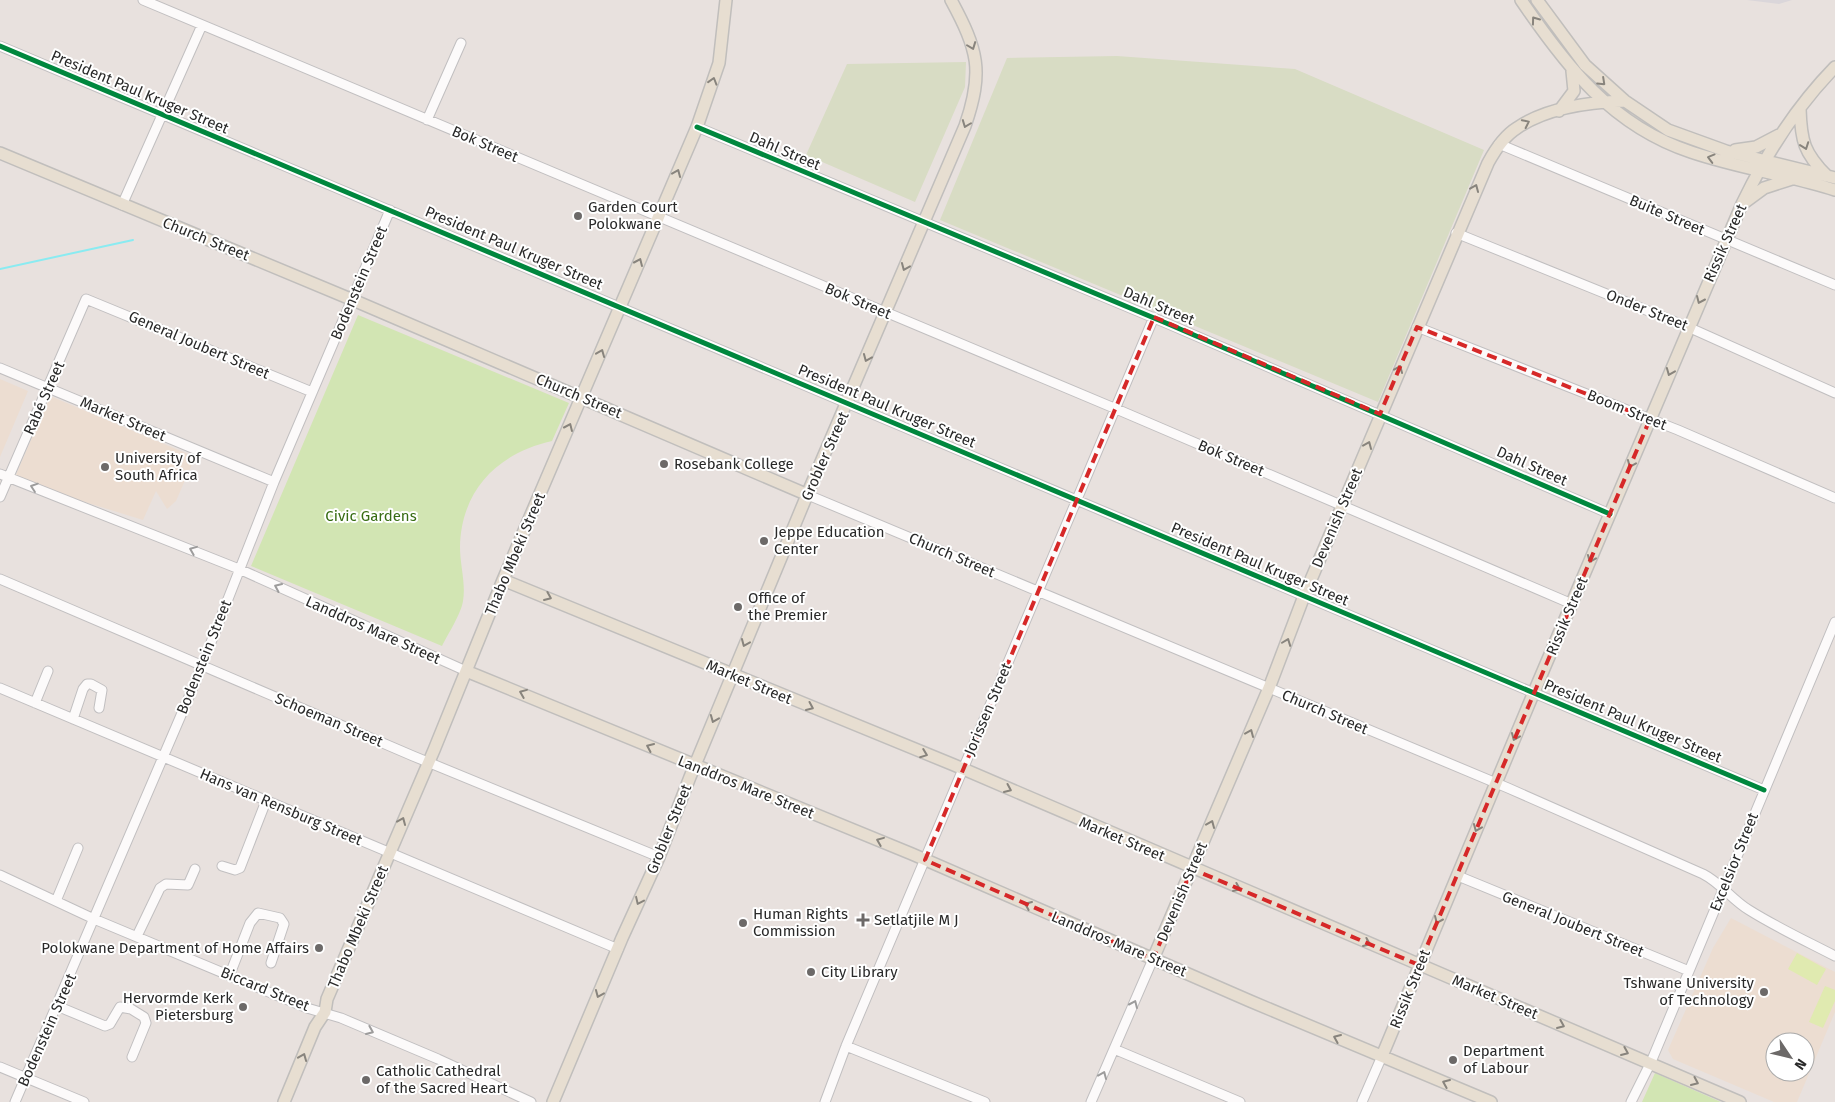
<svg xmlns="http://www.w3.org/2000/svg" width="1835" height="1102" viewBox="0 0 1835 1102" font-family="'Fira Sans',sans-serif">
<rect width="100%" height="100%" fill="#e8e1de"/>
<path fill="#dad6da" d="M 1747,0 L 1792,0 L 1779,4 Z"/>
<path fill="#ecddd1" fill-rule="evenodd" d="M 0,379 L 28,391 L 0,457 Z
M 50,396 L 195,457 L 176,501 L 167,509 L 156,491 L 143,520 L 72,498 L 15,477 Z
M 1731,918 L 1835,972 L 1835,1012 L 1797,1102 L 1774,1102 L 1673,1059 L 1668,1050 L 1713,948 ZM 1775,1042 L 1805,1042 L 1805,1072 L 1775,1072 Z"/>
<path fill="#d2e5b3" d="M 358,315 L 569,403 L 552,441 C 498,453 461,490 460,547 C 460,565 466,584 463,601 C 461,614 448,634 442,646 L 251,566 Z
M 1655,1073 L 1721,1102 L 1642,1102 Z"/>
<path fill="#d8dcc4" d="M 1117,56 L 1295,69 L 1484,150 L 1378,402 L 940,220 L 1007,58 Z
M 966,62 L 965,87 L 915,202 L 806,155 L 847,64 Z"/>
<path fill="#e0eab0" d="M 1797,953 L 1826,969 L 1817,985 L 1788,969 Z
M 1825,986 L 1835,990 L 1835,1001 L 1823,1028 L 1809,1022 Z"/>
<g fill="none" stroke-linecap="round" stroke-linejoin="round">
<path stroke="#8aebf1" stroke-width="2" d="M 0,269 L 133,240"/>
<defs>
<path id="minor" d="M 143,0 L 1114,408 L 1572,604
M 0,46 L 1764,790
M 427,120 L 461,43
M 697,127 L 1166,323 L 1610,514
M 1499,144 L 1835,285
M 122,205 L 202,25
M 1456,233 L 1688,327 L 1835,393
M 1417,327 L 1678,430 L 1835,498
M 0,368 L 274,482
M 0,474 L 239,569 L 466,671
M 808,495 L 1508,788 L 1703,874 C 1721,883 1731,899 1749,910 C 1776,927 1806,941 1835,956
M 0,497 L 86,299 L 312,392
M 0,579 L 413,756 L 659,857
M 0,688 L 618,949
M 35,703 L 48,671
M 73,719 L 83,689 L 87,684 L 91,684 L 102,690 L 99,708
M 222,866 L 235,870 L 240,868 L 266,801
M 0,875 L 94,919 L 307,1008 L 341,1018 L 438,1059 L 531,1102
M 1458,876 L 1689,971
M 56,901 L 78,848
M 137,936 L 160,888 L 166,884 L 188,885 L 195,869
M 230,974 L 250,923 L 258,913 L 280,918 L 284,924 L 271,963
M 57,1006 L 105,1026 L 110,1024 L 120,1007 L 131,1009 L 144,1017 L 146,1023 L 132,1057
M 846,1046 L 985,1102
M 1114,1049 L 1240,1102
M 0,1067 L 84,1102
M 15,1102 L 197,678 L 274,482 L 390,210
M 825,1102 L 846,1046 L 1154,317
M 1091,1102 L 1153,959
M 1362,1102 L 1382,1056
M 1631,1102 L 1651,1062 L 1835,622"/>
<path id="major" d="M 1521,0 C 1566,66 1612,126 1691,152 C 1738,168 1788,175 1835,190
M 1537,0 L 1585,65 L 1625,101 L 1668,130 L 1726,151 L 1835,178
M 1800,109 C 1801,141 1804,153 1827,176
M 1559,111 L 1574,91 L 1572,71
M 1735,150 L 1756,147 L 1779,135
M 0,153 L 353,300 L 808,495
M 1745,202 L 1764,188 L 1795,178
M 503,580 L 954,765 L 1740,1102
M 466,671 L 912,854 L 1250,1001 L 1491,1102
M 1153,959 L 1269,688 L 1304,596 L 1488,163 C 1495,150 1504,136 1517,128 C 1546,108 1591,102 1625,101
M 1382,1056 L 1534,692 L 1742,204 C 1766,154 1796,107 1835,67
M 284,1102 L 315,1027 L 325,1012 L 327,999 L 434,750 L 503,580 L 697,127 L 719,63 L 726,0
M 553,1102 L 622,938 L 659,857 L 690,777 L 812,483 L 965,126 C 984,71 978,50 951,0"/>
</defs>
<use href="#minor" stroke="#c1bfc0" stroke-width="11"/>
<use href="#major" stroke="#c0bebc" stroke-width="14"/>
<use href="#minor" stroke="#fcfafa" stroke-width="9"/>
<use href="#major" stroke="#e7ded1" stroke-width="11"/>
<defs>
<path id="cycleway" d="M 0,46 L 1764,790
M 697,127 L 1166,323 L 1610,514"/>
</defs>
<use href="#cycleway" stroke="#fff" stroke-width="8"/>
<use href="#cycleway" stroke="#00873e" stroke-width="5"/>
</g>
<defs><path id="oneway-chevron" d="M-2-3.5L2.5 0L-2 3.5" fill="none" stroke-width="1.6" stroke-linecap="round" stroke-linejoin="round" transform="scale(1.25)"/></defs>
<g stroke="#88847d">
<use href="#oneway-chevron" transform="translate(1535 20) rotate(-126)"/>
<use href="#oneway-chevron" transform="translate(972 46) rotate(69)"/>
<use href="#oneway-chevron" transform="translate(713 81) rotate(-73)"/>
<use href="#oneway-chevron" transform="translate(1602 82) rotate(43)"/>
<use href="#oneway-chevron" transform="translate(1526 123) rotate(-26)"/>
<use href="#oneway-chevron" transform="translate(966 124) rotate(111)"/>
<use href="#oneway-chevron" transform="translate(1805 146) rotate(70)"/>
<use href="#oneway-chevron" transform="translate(1711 158) rotate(-165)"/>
<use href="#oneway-chevron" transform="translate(677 173) rotate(-67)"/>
<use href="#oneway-chevron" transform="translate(1475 188) rotate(-67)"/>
<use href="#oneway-chevron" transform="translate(639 262) rotate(-66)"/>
<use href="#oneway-chevron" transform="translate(905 267) rotate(113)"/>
<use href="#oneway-chevron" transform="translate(1700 300) rotate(114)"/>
<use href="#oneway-chevron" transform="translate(601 353) rotate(-68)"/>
<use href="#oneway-chevron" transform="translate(867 358) rotate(113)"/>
<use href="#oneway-chevron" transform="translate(1399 369) rotate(-67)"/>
<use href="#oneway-chevron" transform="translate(1670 372) rotate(112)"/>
<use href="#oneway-chevron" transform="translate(569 427) rotate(-66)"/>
<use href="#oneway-chevron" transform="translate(1368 445) rotate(-67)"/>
<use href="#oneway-chevron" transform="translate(1631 464) rotate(113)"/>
<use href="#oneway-chevron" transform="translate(1591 559) rotate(113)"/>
<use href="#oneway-chevron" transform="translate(548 597) rotate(23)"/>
<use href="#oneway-chevron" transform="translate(1287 642) rotate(-69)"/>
<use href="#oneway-chevron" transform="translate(745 643) rotate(113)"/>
<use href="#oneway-chevron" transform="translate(523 693) rotate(-158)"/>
<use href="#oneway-chevron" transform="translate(810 707) rotate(24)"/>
<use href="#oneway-chevron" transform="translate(714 719) rotate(112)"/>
<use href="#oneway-chevron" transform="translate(1250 733) rotate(-67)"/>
<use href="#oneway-chevron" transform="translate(1515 737) rotate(113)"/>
<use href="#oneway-chevron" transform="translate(650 747) rotate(-156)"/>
<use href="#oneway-chevron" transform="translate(924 754) rotate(21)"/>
<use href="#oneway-chevron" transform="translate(1008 789) rotate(24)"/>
<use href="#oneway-chevron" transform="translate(402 821) rotate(-67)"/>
<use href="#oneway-chevron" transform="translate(1211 824) rotate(-67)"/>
<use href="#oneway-chevron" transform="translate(1477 828) rotate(113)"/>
<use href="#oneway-chevron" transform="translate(880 841) rotate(-158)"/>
<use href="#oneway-chevron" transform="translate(1237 888) rotate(23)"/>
<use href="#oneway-chevron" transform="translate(639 901) rotate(115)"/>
<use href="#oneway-chevron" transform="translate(1028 905) rotate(-157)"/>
<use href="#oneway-chevron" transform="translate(1438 920) rotate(114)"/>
<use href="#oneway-chevron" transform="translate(1367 943) rotate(23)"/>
<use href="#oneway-chevron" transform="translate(599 994) rotate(113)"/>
<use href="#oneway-chevron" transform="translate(1561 1025) rotate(23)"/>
<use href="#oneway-chevron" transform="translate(1337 1038) rotate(-157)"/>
<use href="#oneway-chevron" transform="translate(1625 1052) rotate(23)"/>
<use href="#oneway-chevron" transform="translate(303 1057) rotate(-68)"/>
<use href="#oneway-chevron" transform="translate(1695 1082) rotate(24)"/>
<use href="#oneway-chevron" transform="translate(1446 1083) rotate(-157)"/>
</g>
<g stroke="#9d9c9c">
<use href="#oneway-chevron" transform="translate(34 487) rotate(-161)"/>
<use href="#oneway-chevron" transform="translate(193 550) rotate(-158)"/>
<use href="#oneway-chevron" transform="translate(278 587) rotate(-156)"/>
<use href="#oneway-chevron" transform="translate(1134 1004) rotate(-66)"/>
<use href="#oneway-chevron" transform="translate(370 1031) rotate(23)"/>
<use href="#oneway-chevron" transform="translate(1103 1075) rotate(-67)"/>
</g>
<path fill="none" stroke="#d62828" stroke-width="4" stroke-dasharray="10 6" stroke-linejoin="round" d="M 1154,317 L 1380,414 L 1417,327 L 1650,419 L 1419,965 L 1192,869 L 1153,959 L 925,860 Z"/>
<g fill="#6c6968" stroke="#fff" stroke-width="2">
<circle cx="578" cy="216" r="5"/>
<circle cx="664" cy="464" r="5"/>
<circle cx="105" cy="467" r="5"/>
<circle cx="764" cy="541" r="5"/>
<circle cx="738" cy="607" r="5"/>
<path d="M860.5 912.5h5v5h5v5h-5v5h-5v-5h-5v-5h5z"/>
<circle cx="743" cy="923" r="5"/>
<circle cx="319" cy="948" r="5"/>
<circle cx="811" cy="972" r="5"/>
<circle cx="1764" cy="992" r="5"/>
<circle cx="243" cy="1007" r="5"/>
<circle cx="1453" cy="1060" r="5"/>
<circle cx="366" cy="1080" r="5"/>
</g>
<g text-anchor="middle" stroke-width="4" stroke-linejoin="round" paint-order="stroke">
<g font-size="15" fill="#292929" stroke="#fff">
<text transform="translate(140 92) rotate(23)" y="5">President Paul Kruger Street</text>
<text transform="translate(485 144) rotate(23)" y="5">Bok Street</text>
<text transform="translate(785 151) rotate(23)" y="5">Dahl Street</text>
<text transform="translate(1667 215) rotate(23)" y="5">Buite Street</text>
<text transform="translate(206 239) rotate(22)" y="5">Church Street</text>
<text transform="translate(1725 243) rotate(-66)" y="5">Rissik Street</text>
<text transform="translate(514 248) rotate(23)" y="5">President Paul Kruger Street</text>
<text transform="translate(359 283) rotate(-67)" y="5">Bodenstein Street</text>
<text transform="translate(858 301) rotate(23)" y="5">Bok Street</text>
<text transform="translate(1159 306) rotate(23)" y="5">Dahl Street</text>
<text transform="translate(1647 310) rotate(22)" y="5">Onder Street</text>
<text transform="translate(199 345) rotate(23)" y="5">General Joubert Street</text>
<text transform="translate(579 396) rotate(23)" y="5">Church Street</text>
<text transform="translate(44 398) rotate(-66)" y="5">Rabé Street</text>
<text transform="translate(887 406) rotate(23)" y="5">President Paul Kruger Street</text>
<text transform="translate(1627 410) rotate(22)" y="5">Boom Street</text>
<text transform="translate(123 419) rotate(23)" y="5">Market Street</text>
<text transform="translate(825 456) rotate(-66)" y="5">Grobler Street</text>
<text transform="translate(1231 458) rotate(23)" y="5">Bok Street</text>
<text transform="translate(1532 466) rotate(24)" y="5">Dahl Street</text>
<text transform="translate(1337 518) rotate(-67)" y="5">Devenish Street</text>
<text transform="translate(515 554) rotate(-67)" y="5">Thabo Mbeki Street</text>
<text transform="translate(952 555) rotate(23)" y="5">Church Street</text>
<text transform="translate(1260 564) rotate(23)" y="5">President Paul Kruger Street</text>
<text transform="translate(1567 616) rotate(-67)" y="5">Rissik Street</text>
<text transform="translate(373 630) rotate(24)" y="5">Landdros Mare Street</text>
<text transform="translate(204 657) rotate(-68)" y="5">Bodenstein Street</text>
<text transform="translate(749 682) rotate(23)" y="5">Market Street</text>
<text transform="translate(988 709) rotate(-67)" y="5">Jorissen Street</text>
<text transform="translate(1325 712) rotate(23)" y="5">Church Street</text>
<text transform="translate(329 720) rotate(23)" y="5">Schoeman Street</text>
<text transform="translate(1633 721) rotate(23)" y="5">President Paul Kruger Street</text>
<text transform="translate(746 787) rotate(22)" y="5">Landdros Mare Street</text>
<text transform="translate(281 807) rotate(23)" y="5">Hans van Rensburg Street</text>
<text transform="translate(669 829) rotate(-68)" y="5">Grobler Street</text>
<text transform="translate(1122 839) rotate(23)" y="5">Market Street</text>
<text transform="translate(1734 862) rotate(-68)" y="5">Excelsior Street</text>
<text transform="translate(1182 892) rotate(-67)" y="5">Devenish Street</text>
<text transform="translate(1573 924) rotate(22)" y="5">General Joubert Street</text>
<text transform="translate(358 927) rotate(-67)" y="5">Thabo Mbeki Street</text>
<text transform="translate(1119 944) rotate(23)" y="5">Landdros Mare Street</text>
<text transform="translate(265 989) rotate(22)" y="5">Biccard Street</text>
<text transform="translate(1410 989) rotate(-68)" y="5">Rissik Street</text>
<text transform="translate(1495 997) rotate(23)" y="5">Market Street</text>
<text transform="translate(47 1030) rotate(-66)" y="5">Bodenstein Street</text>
</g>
<g font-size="15" fill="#292929" stroke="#fff" text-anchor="start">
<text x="588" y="212">Garden Court<tspan x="588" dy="17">Polokwane</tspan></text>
<text x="115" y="463">University of<tspan x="115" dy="17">South Africa</tspan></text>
<text x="674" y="469">Rosebank College</text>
<text x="774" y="537">Jeppe Education<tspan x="774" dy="17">Center</tspan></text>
<text x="748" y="603">Office of<tspan x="748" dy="17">the Premier</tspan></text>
<text x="753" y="919">Human Rights<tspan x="753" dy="17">Commission</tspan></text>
<text x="874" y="925">Setlatjile M J</text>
<text x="309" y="953" text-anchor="end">Polokwane Department of Home Affairs</text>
<text x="821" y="977">City Library</text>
<text x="1754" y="988" text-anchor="end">Tshwane University<tspan x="1754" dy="17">of Technology</tspan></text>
<text x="233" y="1003" text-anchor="end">Hervormde Kerk<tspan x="233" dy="17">Pietersburg</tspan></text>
<text x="1463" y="1056">Department<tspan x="1463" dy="17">of Labour</tspan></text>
<text x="376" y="1076">Catholic Cathedral<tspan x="376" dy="17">of the Sacred Heart</tspan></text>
</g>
<g font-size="15" fill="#376c13" stroke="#fff">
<text x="371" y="521">Civic Gardens</text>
</g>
</g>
<g transform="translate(1790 1057) rotate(125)"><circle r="24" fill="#ffffff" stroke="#a9a9a9"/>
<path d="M0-4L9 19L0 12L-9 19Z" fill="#6c6968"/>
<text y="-8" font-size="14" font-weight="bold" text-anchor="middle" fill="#292929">N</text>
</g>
</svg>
